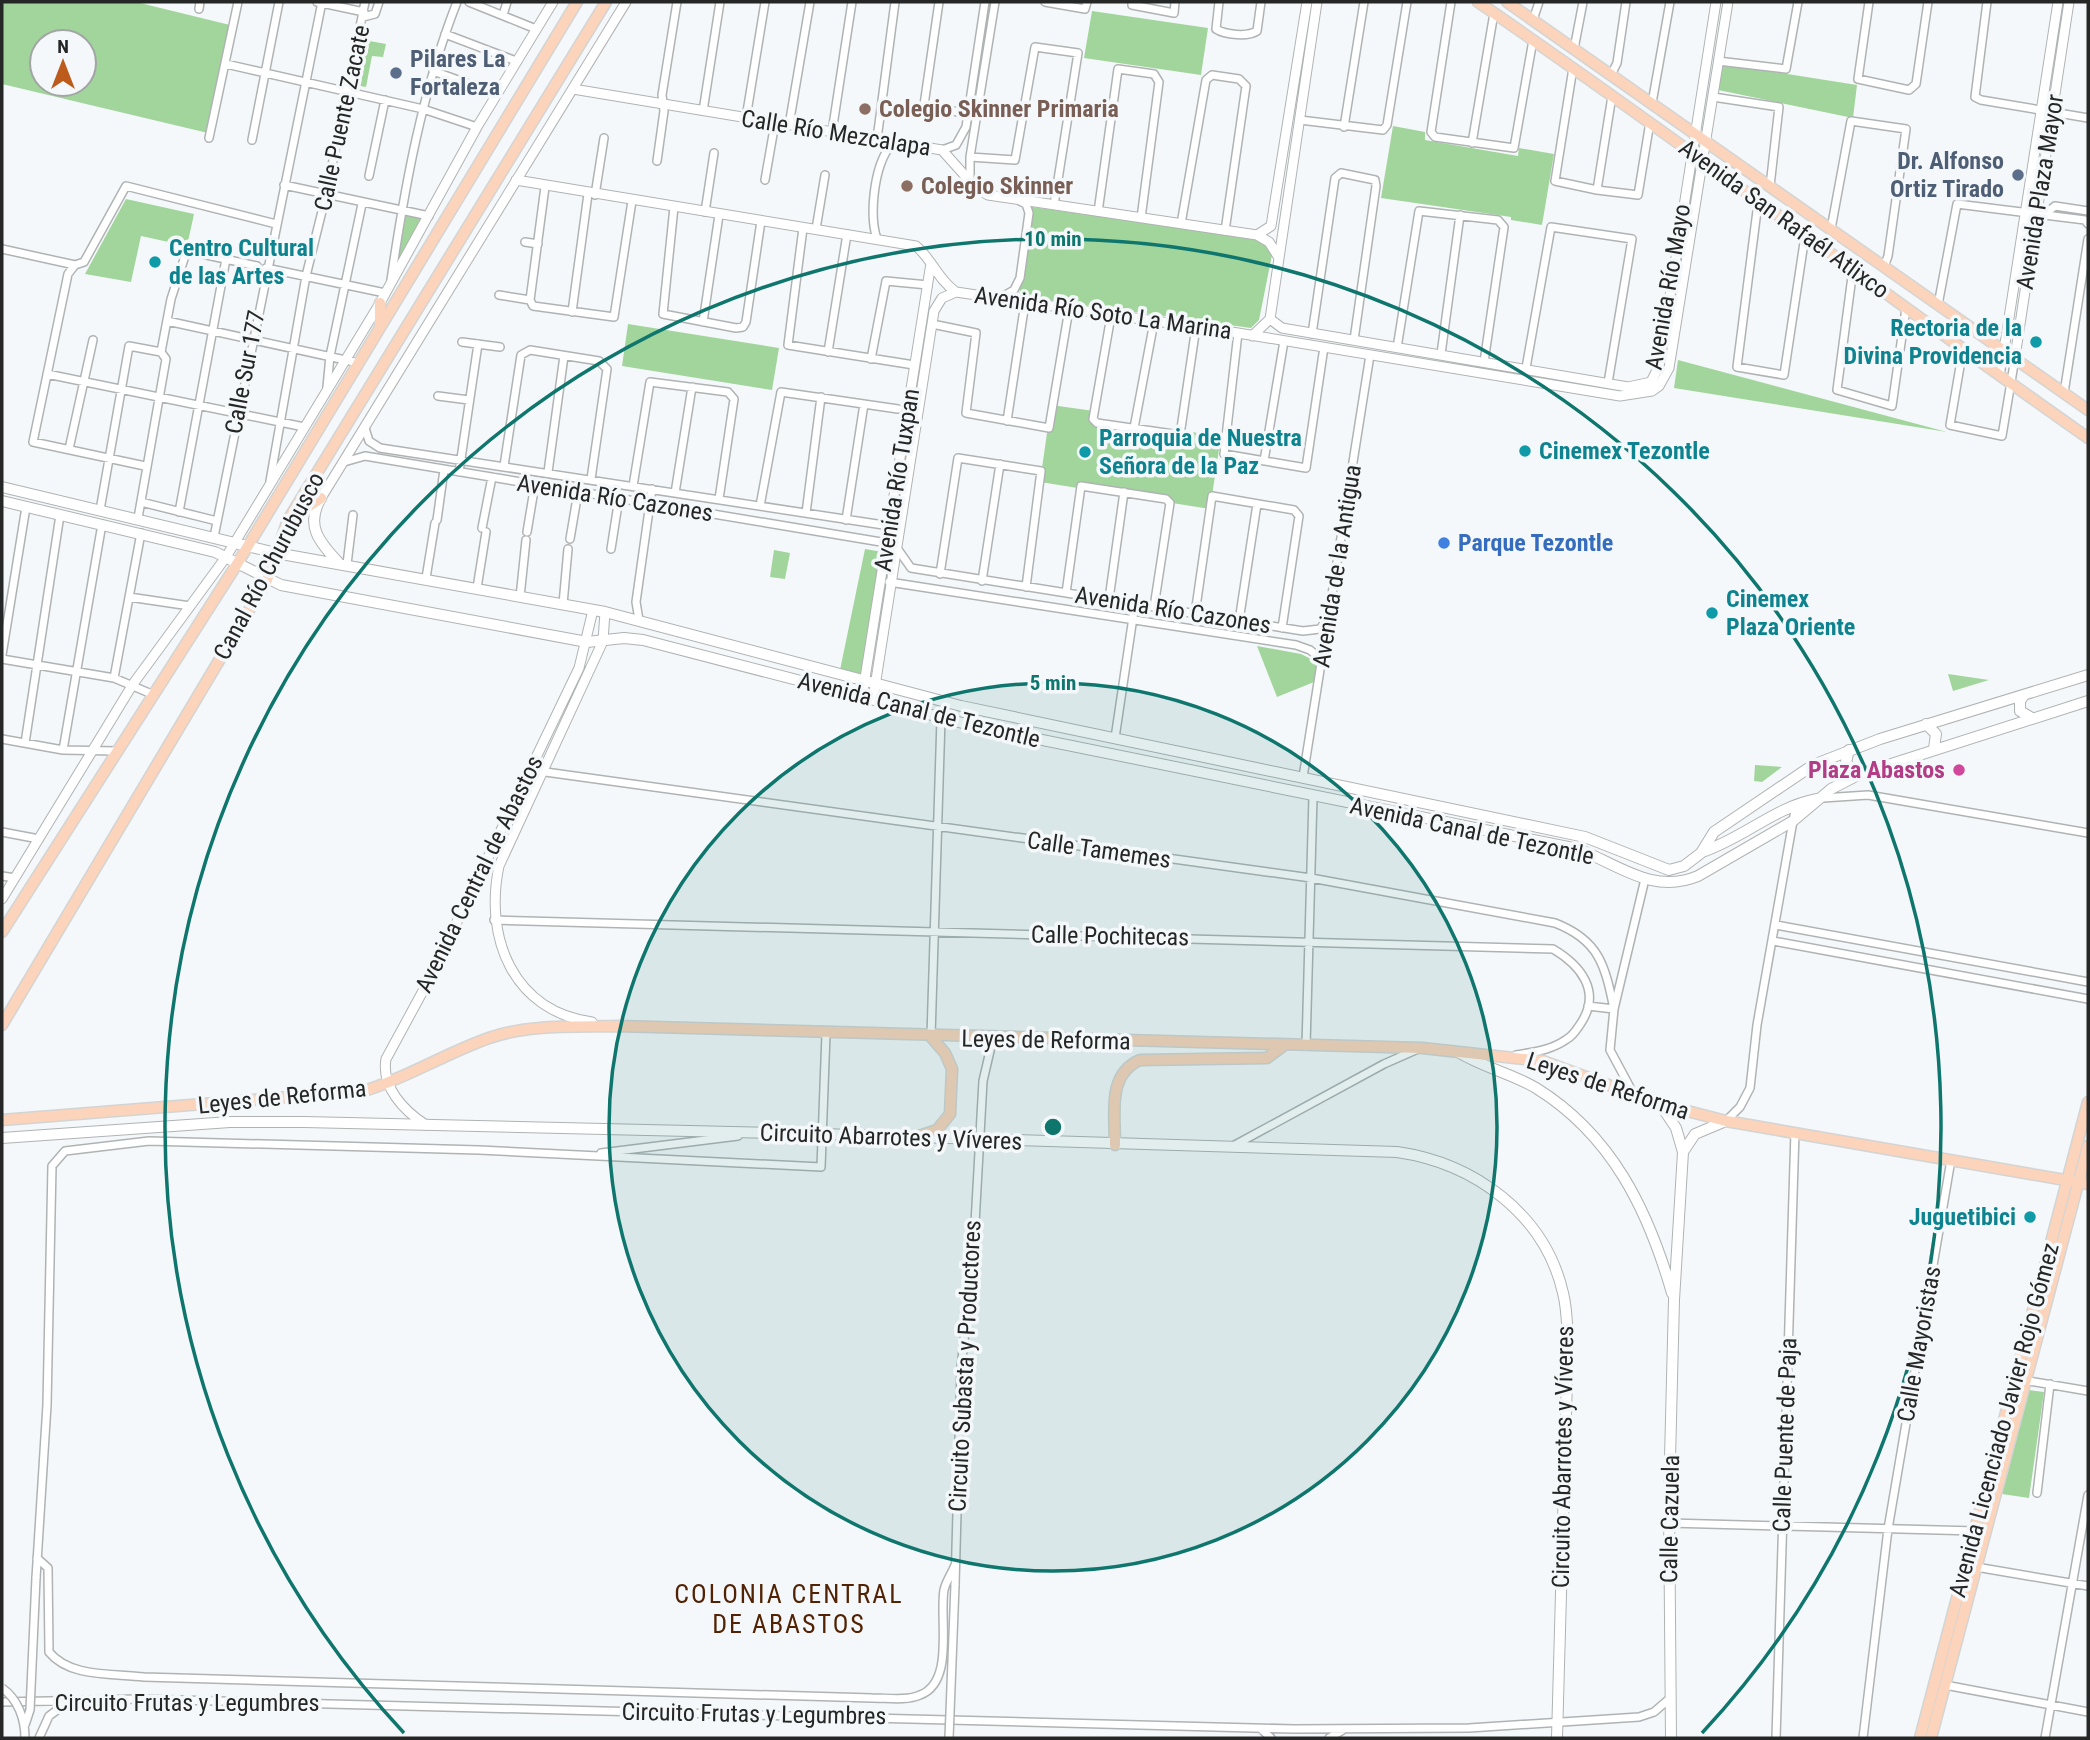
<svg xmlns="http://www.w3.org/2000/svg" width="2090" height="1740" viewBox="0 0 2090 1740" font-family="'Roboto Condensed',sans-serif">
<rect width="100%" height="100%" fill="#f5f8fa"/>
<path fill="#a1d59c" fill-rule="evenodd" d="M 2,2 L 136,2 L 230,25 L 208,133 L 2,84 ZM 42,42 L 84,42 L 84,84 L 42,84 Z
M 1092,11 L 1208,28 L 1201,75 L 1084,58 Z
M 359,39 L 386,44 L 383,57 L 372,56 L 366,87 L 349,84 Z
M 1723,64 L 1857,85 L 1853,118 L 1718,90 Z
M 1393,126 L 1425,132 L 1425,140 L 1518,156 L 1519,148 L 1554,154 L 1542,225 L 1511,220 L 1511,217 L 1381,198 Z
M 126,199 L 194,214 L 187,246 L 141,236 L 131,282 L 85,274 Z
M 1032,207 L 1254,238 L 1264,242 L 1272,255 L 1259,320 L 1251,328 L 1019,296 Z
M 403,214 L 424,219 L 394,272 Z
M 628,324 L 779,348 L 772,390 L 622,366 Z
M 1678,360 L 1947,432 L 1674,388 Z
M 1051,405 L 1094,411 L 1093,419 L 1221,436 L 1210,509 L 1040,482 Z
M 865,549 L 883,552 L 864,677 L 840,670 Z
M 774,550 L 790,553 L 785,579 L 770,577 Z
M 1257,646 L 1301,654 L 1317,662 L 1314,682 L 1277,697 Z
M 1948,674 L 1989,680 L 1953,691 Z
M 1755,765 L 1782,767 L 1762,782 L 1754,781 Z
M 2029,1390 L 2044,1392 L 2029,1498 L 2002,1494 Z"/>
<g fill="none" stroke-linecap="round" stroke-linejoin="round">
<defs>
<path id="minor" d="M 317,2 L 364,12
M 469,2 L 536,29
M 939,2 L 924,105 L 968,114
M 1045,2 L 1085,9 L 1087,2
M 1132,2 L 1132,5 L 1174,13 L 1175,2
M 1219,2 L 1216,29 C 1225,35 1248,37 1257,31 L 1261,2
M 1451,2 L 1431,132 L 1435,137 L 1514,148 L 1533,40
M 1869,2 L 1858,79 L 1909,90 L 1916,84 L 1928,2
M 1987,2 L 1975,97 L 1981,100 L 2088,118
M 199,9 L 200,2
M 503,15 L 507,2
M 363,17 L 375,14 L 379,2
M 1533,20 L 1539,2
M 445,34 L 516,61
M 1574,49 L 1583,2
M 1718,61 L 1786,69 L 1798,2
M 226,64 L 423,109 L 477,127
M 1573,68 L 1555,181 L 1597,190 L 1638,195 L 1650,122
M 433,71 L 497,94
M 1611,75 L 1617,63 L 1626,2
M 1713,97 L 1779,107 L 1770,186
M 1652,103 L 1670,2
M 703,111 L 720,2
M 746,118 L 765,2
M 1300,120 L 1383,130 L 1387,125 L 1407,2
M 789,125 L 810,2
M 1344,127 L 1364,2
M 832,132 L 852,2
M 209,138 L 238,2
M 877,139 L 895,2
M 252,140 L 279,2
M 1472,143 L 1494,13
M 942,150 L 956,145 L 966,127 L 985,2
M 970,157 L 1015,160 L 1035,47 L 1078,53 L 1054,205
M 657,161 L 664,111 L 662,95 L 677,2
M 369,176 L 385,100
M 765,180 L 775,123
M 970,180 L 970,157 L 995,2
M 284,185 L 429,216
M 1597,190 L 1612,96
M 595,195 L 604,138
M 1758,203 L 1737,367 L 1784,375 L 1805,236
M 674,207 L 663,314 L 736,328 L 743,327 L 746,322 L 761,221
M 705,212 L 714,153
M 1098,212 L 1118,69 L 1154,74 L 1159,82 L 1141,218
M 2045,214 L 2055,206 L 2088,211
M 1181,224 L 1206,80 L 1212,75 L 1239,79 L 1246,86 L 1225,231
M 803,228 L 788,345 L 914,365
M 816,229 L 825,175
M 1831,229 L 1851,121 L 1906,129 L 1888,256 L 1884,267
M 877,239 C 869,215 874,170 888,149 L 899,143
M 525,242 L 538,244
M 2,249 L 75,265
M 266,268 L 385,293
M 1853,269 L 1837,390 L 1892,406 L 1906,308
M 391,280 C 405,185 422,91 457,2
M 499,295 L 530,300 L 533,306 L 614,317 L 632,201
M 998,299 L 1014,290 L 1020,278 L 1029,213 L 1026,204 L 1020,201
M 530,300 L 545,187
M 1938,305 L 1957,204 L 2085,220 L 2088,224
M 572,312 L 588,194
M 1111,316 L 1093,419 L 1097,423 L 1180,435 L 1196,327
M 167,321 L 359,363
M 703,322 L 719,215
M 932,324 L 976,333 L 966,413 L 1049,428 L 1069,309
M 1238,333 L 1224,454 L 1306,468 L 1324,347
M 1312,334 L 1335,178 L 1341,173 L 1375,180 L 1376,186 L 1354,340
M 462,342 L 500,347
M 1397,348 L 1419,211 L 1498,220 L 1504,227 L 1484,362
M 1963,349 L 1950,425 L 2002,436 L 2015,358
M 828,352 L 847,234
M 1441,354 L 1460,215
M 871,359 L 886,281 L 928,285
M 1526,368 L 1551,227 L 1632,239 L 1608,383
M 47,374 L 304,427
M 2000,376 L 2004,350
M 327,387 L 330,356 L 362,204
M 2064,393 L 2088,239
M 438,396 L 469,400
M 1007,421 L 1025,303
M 365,428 L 369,441 L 380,448 L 890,526
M 1134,428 L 1154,322
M 69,449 L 93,340
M 1264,461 L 1284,341
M 344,462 L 365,456 L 887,543
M 145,466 L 33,442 L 68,274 L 75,265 L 84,262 L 126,186 L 276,224
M 504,466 L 521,355 L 530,350 L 599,361 L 607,369 L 591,479
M 459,472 L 478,344
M 548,472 L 564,356
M 270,481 L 306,276 L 326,195 L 365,2
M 633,486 L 650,382 L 728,392 L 734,399 L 719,499
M 675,493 L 692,387
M 141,502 L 217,521
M 760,506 L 781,392 L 898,409
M 100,510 L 129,346 L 161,352
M 179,512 L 226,259
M 806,513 L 821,397
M 138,518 L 166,359 L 161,352 L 171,299 L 185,256 L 193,252 L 257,266
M 437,520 L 444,470
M 846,520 L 864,404
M 482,528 L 492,477
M 527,532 L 535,484
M 214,537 L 322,2
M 570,539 L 578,492
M 897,548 L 911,568 L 1303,631 L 1320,629 L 1329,616
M 611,549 L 619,498
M 347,564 L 353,515
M 940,574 L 958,458 L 1041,471 L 1026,587
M 426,578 L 435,523
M 982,581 L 1000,464
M 889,582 L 1296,645 L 1310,650 L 1322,660
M 477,588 L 486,532
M 1066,593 L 1081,486 L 1166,499 L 1170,503 L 1154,607
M 129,597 L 190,606
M 520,597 L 526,540
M 1109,599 L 1124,492
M 563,604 L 568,549
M 1195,614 L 1212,496 L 1294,510 L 1299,516 L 1282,628
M 639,620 L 636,602 L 652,489
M 1239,621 L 1257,504
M 2,655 L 26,507
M 2,659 L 114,678 L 154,695
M 114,678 L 141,533
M 1115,738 L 1135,604
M 2,739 L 63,750 L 116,751
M 25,743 L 60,515
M 63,750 L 102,524
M 531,770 L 1311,878 L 1555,923 C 1599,940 1605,965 1614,1009 L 1588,1006
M 1303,777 L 1370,355
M 1823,798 L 1868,795 L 2088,833
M 2,832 L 39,839
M 2,876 L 15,878
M 494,920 L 1553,949 C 1580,965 1602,991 1581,1023 C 1577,1029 1573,1036 1567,1039 C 1552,1050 1534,1052 1516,1055
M 1776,925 L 2088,982
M 1773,941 L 2088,999
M 931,1036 L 941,719
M 1306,1046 L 1313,797
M 1633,1093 L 1610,1050 L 1614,1009 L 1645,879
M 1726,1121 L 1740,1107 L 1750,1088 L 1757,1025 L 1796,804
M 1233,1146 L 1384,1064 L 1418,1049
M 601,1153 L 738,1136
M 2023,1380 L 2088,1391
M 2037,1493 L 2050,1384
M 1669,1523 L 1976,1531
M 37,1558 L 48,1568 L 49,1652 C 70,1678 113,1673 144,1677 L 872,1698 C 888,1698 906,1701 920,1695 C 955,1682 939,1619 944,1590 C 946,1581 952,1573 955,1565
M 1976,1567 L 2088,1586
M 36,1578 L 47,1405 L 52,1166 L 65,1151 L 149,1141 L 479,1150 L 821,1167 L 826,1034
M 955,1585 L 961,1368 L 973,1259 L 983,1081 L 993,1038
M 1945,1685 L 2088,1712
M 2,1702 L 139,1699 L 1294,1729 L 1469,1728 L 1639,1717 L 1654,1712 L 1668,1700
M 1261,1729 L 1271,1738
M 39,1738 L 49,1716 L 68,1702
M 1329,1738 L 1343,1730
M 1776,1738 L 1795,1132
M 1863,1738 L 1888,1529 L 1951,1160
M 2045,1738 L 2088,1495"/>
<path id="tertiary" d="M 573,89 L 942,150 L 976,188 L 988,195 L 1257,235 L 1269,242 L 1279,258
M 516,180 L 916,246 C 932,259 938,280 956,292 L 1238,333 L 1620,396 L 1652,391 L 1659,386 L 1669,368 L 1728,2
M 1257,235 L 1271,226 L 1307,2
M 1270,319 L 1282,328 L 1628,387 L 1651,382 L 1659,366 L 1716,2
M 1270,319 L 1317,2
M 1252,336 L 1270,319
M 2004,350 L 2058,2
M 2015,357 L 2069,2
M 321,498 L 626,2
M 862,697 L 931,263
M 873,699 L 934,311 L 942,298 L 956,292
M 2,899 L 133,684 L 226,557 L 380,303 L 477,127 L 553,2
M 592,1022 C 513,1011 484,938 499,866 L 603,641 L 605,612
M 426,1125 C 404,1111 381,1087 386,1059 L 430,978 L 579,668 L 593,610"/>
<path id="secondary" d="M 2,487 L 276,553 L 605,612 L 961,706 L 1585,837 L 1669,870 L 1684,866 L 1701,853 L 1714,832 L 1813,765 L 1880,739 L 2088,675
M 321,498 C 305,525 319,542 338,562
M 2,501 L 215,552 L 281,585 L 587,642 L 624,638 L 643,640 L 974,726 L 1578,849 C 1619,865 1653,895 1698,876 L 1793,821 L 1831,789 L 1860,774 L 2088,701
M 2024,695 L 2020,701 L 2020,711 L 2032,718
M 1926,724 L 1936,734 L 1934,748
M 1849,750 L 1846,762 L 1853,772 L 1860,774
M 1702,852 C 1742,839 1775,807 1817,799
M 1458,1052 C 1484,1068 1511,1073 1536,1088 C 1612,1135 1648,1210 1672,1293
M 1660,1104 L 1676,1128 L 1683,1152 L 1674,1300 L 1669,1498 L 1671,1738
M 2,1138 L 230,1122 L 304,1122 L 822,1134 L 1397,1152 C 1474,1163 1545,1214 1563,1293 C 1567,1308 1567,1325 1568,1341 L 1557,1738
M 1683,1152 L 1695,1134 L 1726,1121"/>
<path id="primary" d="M 1478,2 C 1684,143 1883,294 2088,438
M 1507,2 L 2088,410
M 380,328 L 380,303
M 293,517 L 321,498
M 2,932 L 237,564 L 577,2
M 2,1025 L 267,580 L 288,520 L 606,2
M 2,1120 L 364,1091 C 407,1078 446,1053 489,1038 C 529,1024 575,1027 618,1026 L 1422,1048 L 1543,1061 L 1660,1104 L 1726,1121 L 2088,1184
M 916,1137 L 937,1130 L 950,1114 L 952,1069 L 945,1053 L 931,1037
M 1115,1145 C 1115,1114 1107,1074 1140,1060 L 1267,1058 L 1283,1046
M 1920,1738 L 2088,1102
M 1931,1738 L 2088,1146"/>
</defs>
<use href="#minor" stroke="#b0b3b4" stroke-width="10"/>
<use href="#tertiary" stroke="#b0b3b4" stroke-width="11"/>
<use href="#secondary" stroke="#b0b3b4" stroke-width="12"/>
<use href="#primary" stroke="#d3d4d4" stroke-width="13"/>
<use href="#minor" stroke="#fff" stroke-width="7"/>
<use href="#tertiary" stroke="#fff" stroke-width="9"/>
<use href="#secondary" stroke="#fff" stroke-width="10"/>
<use href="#primary" stroke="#fbd4bb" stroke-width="10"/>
<defs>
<path id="minor-bridge" d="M 2,1688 C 18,1699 25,1719 25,1738
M 25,1725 L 30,1710 L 36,1578
M 949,1738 L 955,1585"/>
</defs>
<use href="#minor-bridge" stroke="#b0b3b4" stroke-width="10" stroke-linecap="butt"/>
<use href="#minor-bridge" stroke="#fff" stroke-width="7"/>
</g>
<circle cx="1053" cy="1127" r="444" fill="#0f766e" fill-opacity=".12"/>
<g fill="none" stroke="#0f766e" stroke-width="3.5">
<circle cx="1053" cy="1127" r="444"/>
<path d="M404 1733A888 888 0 1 1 1702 1733"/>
</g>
<g fill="#5c6f8a" stroke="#f5f8fa" stroke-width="2.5">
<circle cx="396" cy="73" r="7"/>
<circle cx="2018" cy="175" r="7"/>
</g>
<g fill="#8d6e63" stroke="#f5f8fa" stroke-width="2.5">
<circle cx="865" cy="109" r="7"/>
<circle cx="907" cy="186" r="7"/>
</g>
<g fill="#0f9aa8" stroke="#f5f8fa" stroke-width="2.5">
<circle cx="155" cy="262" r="7"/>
<circle cx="2036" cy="342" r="7"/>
<circle cx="1525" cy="451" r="7"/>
<circle cx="1085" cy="452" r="7"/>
<circle cx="1712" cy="613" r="7"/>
<circle cx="2030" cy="1217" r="7"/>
</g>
<circle fill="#3f7fe0" stroke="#f5f8fa" stroke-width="2.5" cx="1444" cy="543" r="7"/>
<circle fill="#d1479c" stroke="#f5f8fa" stroke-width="2.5" cx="1959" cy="770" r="7"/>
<g text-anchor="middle" stroke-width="7" stroke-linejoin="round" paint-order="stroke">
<g font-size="24" font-weight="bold" fill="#4e5e75" stroke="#f5f8fa" text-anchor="start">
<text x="410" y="67">Pilares La<tspan x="410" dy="28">Fortaleza</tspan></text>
<text x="2004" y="169" text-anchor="end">Dr. Alfonso<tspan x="2004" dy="28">Ortiz Tirado</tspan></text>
</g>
<g font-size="24" font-weight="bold" fill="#785e54" stroke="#f5f8fa" text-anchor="start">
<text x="879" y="117">Colegio Skinner Primaria</text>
<text x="921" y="194">Colegio Skinner</text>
</g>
<g font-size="24" fill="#252626" stroke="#f5f8fa">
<text transform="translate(342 118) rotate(-78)" y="8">Calle Puente Zacate</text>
<text transform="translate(836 133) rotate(9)" y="8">Calle Río Mezcalapa</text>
<text transform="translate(2040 192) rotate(-81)" y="8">Avenida Plaza Mayor</text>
<text transform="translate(1784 219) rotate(36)" y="8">Avenida San Rafaél Atlixco</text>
<text transform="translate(1668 287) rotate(-80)" y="8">Avenida Río Mayo</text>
<text transform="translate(1103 313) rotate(8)" y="8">Avenida Río Soto La Marina</text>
<text transform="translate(245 372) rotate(-79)" y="8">Calle Sur 177</text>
<text transform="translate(897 480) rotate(-81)" y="8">Avenida Río Tuxpan</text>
<text transform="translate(615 498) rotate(9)" y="8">Avenida Río Cazones</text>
<text transform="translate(269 566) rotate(-62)" y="8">Canal Río Churubusco</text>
<text transform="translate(1337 566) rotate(-81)" y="8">Avenida de la Antigua</text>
<text transform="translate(1173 610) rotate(9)" y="8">Avenida Río Cazones</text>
<text transform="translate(919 710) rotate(14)" y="8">Avenida Canal de Tezontle</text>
<text transform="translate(1472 831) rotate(12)" y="8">Avenida Canal de Tezontle</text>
<text transform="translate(1099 850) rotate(8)" y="8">Calle Tamemes</text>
<text transform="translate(479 874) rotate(-64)" y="8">Avenida Central de Abastos</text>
<text transform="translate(1110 936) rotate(1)" y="8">Calle Pochitecas</text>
<text transform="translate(1046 1040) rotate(1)" y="8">Leyes de Reforma</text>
<text transform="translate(1608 1086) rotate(18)" y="8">Leyes de Reforma</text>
<text transform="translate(282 1097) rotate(-6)" y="8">Leyes de Reforma</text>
<text transform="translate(891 1137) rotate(2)" y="8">Circuito Abarrotes y Víveres</text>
<text transform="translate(1919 1344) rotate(-80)" y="8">Calle Mayoristas</text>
<text transform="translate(965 1366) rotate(-87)" y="8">Circuito Subasta y Productores</text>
<text transform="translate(2004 1420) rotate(-75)" y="8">Avenida Licenciado Javier Rojo Gómez</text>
<text transform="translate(1785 1435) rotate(-88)" y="8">Calle Puente de Paja</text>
<text transform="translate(1563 1457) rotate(-89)" y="8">Circuito Abarrotes y Víveres</text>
<text transform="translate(1670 1519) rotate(-89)" y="8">Calle Cazuela</text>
<text x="187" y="1711">Circuito Frutas y Legumbres</text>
<text transform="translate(754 1714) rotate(1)" y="8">Circuito Frutas y Legumbres</text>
</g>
<g font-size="24" font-weight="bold" fill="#0d838f" stroke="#f5f8fa" text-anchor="start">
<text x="169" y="256">Centro Cultural<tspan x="169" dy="28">de las Artes</tspan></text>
<text x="2022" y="336" text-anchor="end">Rectoria de la<tspan x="2022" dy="28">Divina Providencia</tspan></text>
<text x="1099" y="446">Parroquia de Nuestra<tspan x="1099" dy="28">Señora de la Paz</tspan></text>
<text x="1539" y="459">Cinemex Tezontle</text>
<text x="1726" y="607">Cinemex<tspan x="1726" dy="28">Plaza Oriente</tspan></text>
<text x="2016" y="1225" text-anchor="end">Juguetibici</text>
</g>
<g font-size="24" font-weight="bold" fill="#366cbe" stroke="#f5f8fa" text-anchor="start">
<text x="1458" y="551">Parque Tezontle</text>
</g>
<g font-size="24" font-weight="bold" fill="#b23c85" stroke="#f5f8fa" text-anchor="end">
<text x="1945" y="778">Plaza Abastos</text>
</g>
<g font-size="26" letter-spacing="2" fill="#512204" stroke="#f5f8fa">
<text x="789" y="1603">COLONIA CENTRAL<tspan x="789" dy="30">DE ABASTOS</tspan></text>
</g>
</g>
<circle cx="1053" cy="1127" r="10" fill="#0f766e" stroke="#f5f8fa" stroke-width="3.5"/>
<g font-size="21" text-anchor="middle" font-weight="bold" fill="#0f766e" stroke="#f5f8fa" stroke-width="7" stroke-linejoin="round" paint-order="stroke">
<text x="1053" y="246">10 min</text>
<text x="1053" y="690">5 min</text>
</g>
<rect width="2090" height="1740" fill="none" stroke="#252626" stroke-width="7"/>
<g transform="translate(63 63)"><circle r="33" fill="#f5f8fa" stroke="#a2a4a5" stroke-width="2"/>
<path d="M0-5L12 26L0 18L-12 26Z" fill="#bc5b1c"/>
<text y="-10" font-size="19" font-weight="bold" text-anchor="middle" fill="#252626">N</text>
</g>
</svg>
